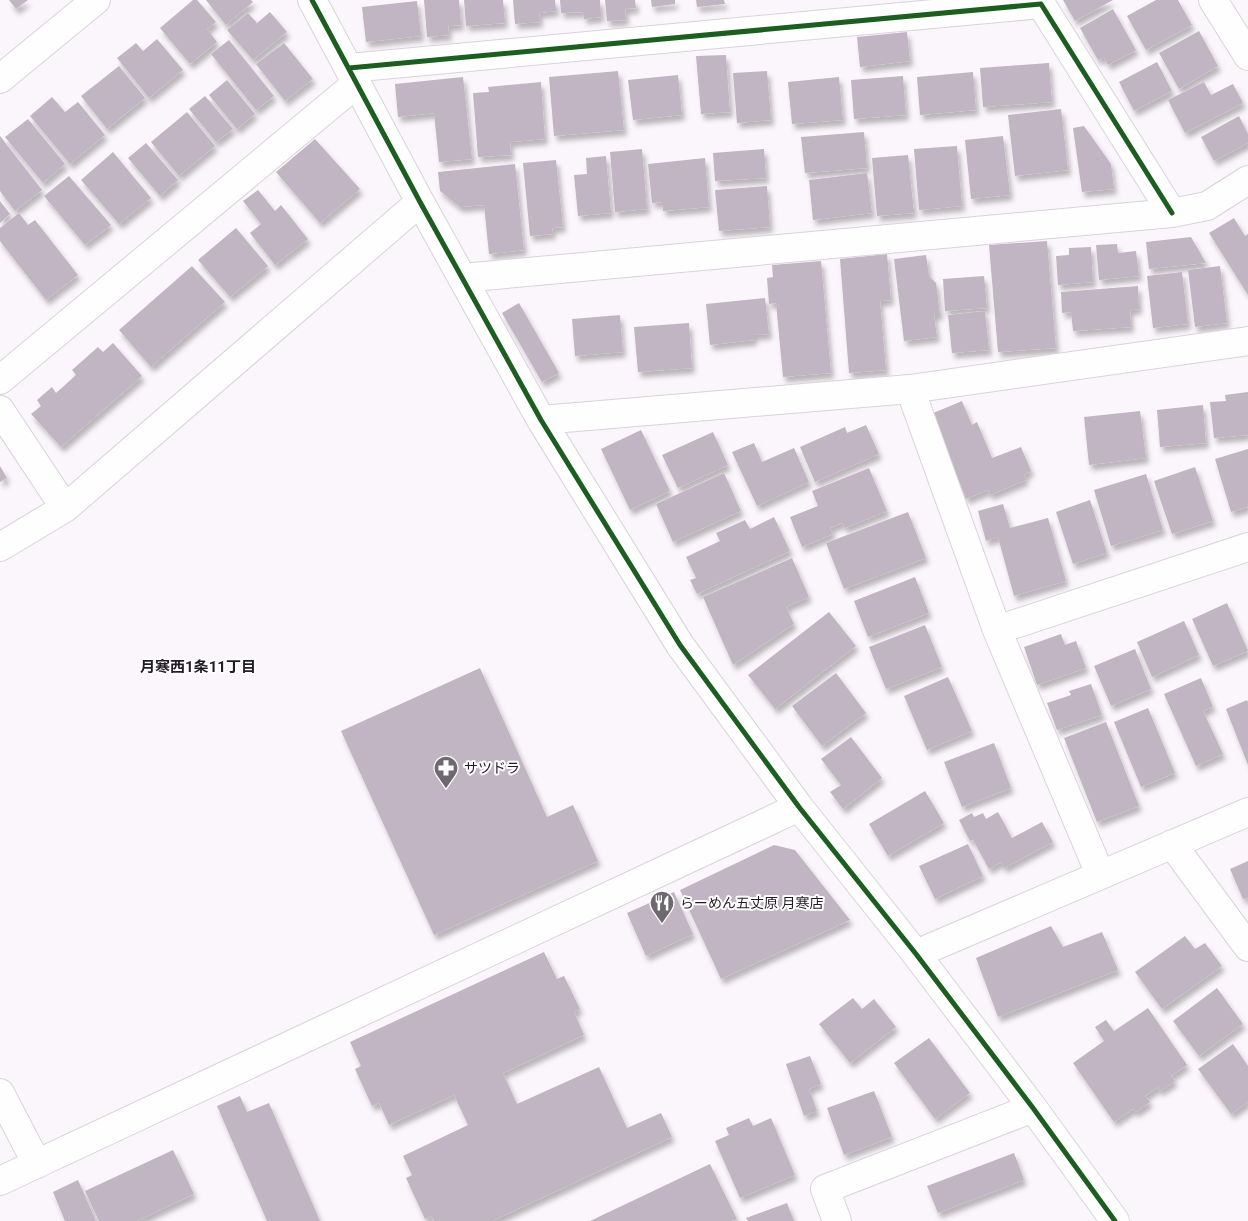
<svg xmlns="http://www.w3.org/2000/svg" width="1248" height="1221" viewBox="0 0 1248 1221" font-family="Roboto,'Noto Sans JP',sans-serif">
<defs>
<filter id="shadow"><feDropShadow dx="3" dy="5.5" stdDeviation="2.5" flood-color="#0004"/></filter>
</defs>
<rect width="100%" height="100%" fill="#fbf6fb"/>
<path fill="#c1b5c3" filter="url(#shadow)" d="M 9,0 L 28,0 L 16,9 Z
M 193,0 L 197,0 L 216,22 L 207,29 L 217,42 L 190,64 L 160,28 Z
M 206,0 L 251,0 L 253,2 L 226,25 Z
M 424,0 L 459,0 L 461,25 L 448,26 L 449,35 L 427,37 Z
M 464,0 L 503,0 L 505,23 L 466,26 Z
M 513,0 L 555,0 L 556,11 L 539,13 L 540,22 L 515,24 Z
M 560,0 L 600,0 L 601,17 L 584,19 L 583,12 L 561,13 Z
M 605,0 L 635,0 L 636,8 L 625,9 L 626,20 L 607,21 Z
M 651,0 L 675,0 L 675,4 L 652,7 Z
M 696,0 L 724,0 L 725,4 L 697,7 Z
M 1063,0 L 1113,0 L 1075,21 Z
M 1156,0 L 1178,0 L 1192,25 L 1146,50 L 1127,16 Z
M 417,1 L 421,36 L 366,42 L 362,7 Z
M 1113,9 L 1136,50 L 1108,65 L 1104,57 L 1098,60 L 1080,28 Z
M 270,12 L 287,32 L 253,60 L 227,30 L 248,13 L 257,23 Z
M 1199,31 L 1218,66 L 1179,89 L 1159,53 Z
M 907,32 L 910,61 L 860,67 L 857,37 Z
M 157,39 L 183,70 L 149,98 L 117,58 L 136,43 L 143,51 Z
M 229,40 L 274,96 L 256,110 L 211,54 Z
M 284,43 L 313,79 L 285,101 L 256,64 Z
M 726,55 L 730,112 L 701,114 L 696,56 Z
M 1157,62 L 1172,91 L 1134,111 L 1119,82 Z
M 1049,63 L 1052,102 L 983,107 L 980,68 Z
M 119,66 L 145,98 L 107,129 L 81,96 Z
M 618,71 L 624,130 L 554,136 L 549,77 Z
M 767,71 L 771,120 L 737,123 L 733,73 Z
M 973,72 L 976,110 L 920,115 L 917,77 Z
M 678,75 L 682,115 L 633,120 L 628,80 Z
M 903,76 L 906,115 L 854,119 L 851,80 Z
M 463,77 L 472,159 L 439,162 L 434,113 L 398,117 L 395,84 Z
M 839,77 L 843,120 L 792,124 L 788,82 Z
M 227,80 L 255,114 L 237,129 L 209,95 Z
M 541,82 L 545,139 L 510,142 L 511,155 L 478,157 L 473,93 L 489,92 L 488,87 Z
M 1204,82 L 1211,95 L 1233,84 L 1243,103 L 1185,133 L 1168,100 Z
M 205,96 L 233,129 L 216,142 L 189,109 Z
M 52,97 L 65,112 L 78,102 L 105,135 L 70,164 L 30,116 Z
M 1061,109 L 1068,170 L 1015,176 L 1008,115 Z
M 187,112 L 215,146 L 179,176 L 151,142 Z
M 1239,116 L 1248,134 L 1248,143 L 1214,161 L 1201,137 Z
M 28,119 L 65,164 L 43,183 L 5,137 Z
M 1084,126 L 1111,164 L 1114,189 L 1082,192 L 1073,128 Z
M 864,132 L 867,168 L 805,173 L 801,137 Z
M 0,136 L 42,190 L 15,211 L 0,191 Z
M 1003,136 L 1010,195 L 971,199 L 965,140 Z
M 315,139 L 360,189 L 320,223 L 276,172 Z
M 146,143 L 178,180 L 160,196 L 128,158 Z
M 957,146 L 962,206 L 919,210 L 914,149 Z
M 642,149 L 647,209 L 615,212 L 610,152 Z
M 764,149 L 766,178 L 715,181 L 713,153 Z
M 113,152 L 151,198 L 119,224 L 81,180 Z
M 908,155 L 914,213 L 877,216 L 872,158 Z
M 606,156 L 611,213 L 578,216 L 574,175 L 587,174 L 586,158 Z
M 705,158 L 709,207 L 663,211 L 662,202 L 652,203 L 648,164 Z
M 556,160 L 563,227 L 552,228 L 553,234 L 530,236 L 523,163 Z
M 515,164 L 524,250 L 489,254 L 484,205 L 460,207 L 440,191 L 438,172 Z
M 867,173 L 872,213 L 813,220 L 809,180 Z
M 69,176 L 111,225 L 85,245 L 44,196 Z
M 767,186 L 770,227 L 719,231 L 715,190 Z
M 258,190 L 275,211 L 281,205 L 308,239 L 275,265 L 250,233 L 261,224 L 243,201 Z
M 0,201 L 10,214 L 0,223 Z
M 19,213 L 28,225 L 35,220 L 78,275 L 46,300 L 0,241 L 0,228 Z
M 1234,218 L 1245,236 L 1248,234 L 1248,295 L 1209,233 Z
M 236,228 L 268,266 L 230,297 L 198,260 Z
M 1191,237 L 1206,263 L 1149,269 L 1146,242 Z
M 1047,241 L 1056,348 L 998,352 L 989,245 Z
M 1117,244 L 1118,253 L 1136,251 L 1139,276 L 1099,280 L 1096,245 Z
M 1091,247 L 1093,282 L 1058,285 L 1056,256 L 1069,255 L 1069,248 Z
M 887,254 L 891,300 L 880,301 L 886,370 L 849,373 L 840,259 Z
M 926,255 L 929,276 L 936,283 L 940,315 L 934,315 L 937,337 L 904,341 L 894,259 Z
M 821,261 L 831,373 L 783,377 L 776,303 L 769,304 L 767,278 L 773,277 L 772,265 Z
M 192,266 L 225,302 L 151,367 L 119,330 Z
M 1220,266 L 1227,323 L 1195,327 L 1188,270 Z
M 1182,272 L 1188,324 L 1153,328 L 1147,276 Z
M 984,276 L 987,308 L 945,311 L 943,279 Z
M 1138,286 L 1139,309 L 1130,310 L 1131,327 L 1073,331 L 1071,312 L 1062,313 L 1061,292 Z
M 765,298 L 769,334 L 754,335 L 754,340 L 710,345 L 706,304 Z
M 519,303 L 559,373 L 542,382 L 502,313 Z
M 985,311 L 989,350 L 952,353 L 948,315 Z
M 620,315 L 623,352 L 575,356 L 572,319 Z
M 689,323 L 692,368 L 638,372 L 634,327 Z
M 113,343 L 142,376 L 61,447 L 31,414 L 41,406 L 37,400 L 52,387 L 56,393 L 76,375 L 72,370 L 98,347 L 103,352 Z
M 1248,392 L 1248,435 L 1214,438 L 1210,402 L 1226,401 L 1225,395 Z
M 962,401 L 972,425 L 977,422 L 992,458 L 1021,447 L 1031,471 L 1024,475 L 1026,480 L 990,495 L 988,490 L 966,499 L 931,414 Z
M 1203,405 L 1206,443 L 1160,447 L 1157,410 Z
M 1140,411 L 1146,458 L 1089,465 L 1084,417 Z
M 866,425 L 879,454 L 815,482 L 800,447 L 845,427 L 847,433 Z
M 641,430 L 670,491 L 630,510 L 601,449 Z
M 713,432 L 728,465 L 678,488 L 662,455 Z
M 754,443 L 762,462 L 794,448 L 809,482 L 757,506 L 732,452 Z
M 1248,449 L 1248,507 L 1231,512 L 1215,459 Z
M 0,466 L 7,478 L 0,482 Z
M 1195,467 L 1213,521 L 1172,534 L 1154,481 Z
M 869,468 L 887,511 L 845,528 L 842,523 L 830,528 L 833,534 L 802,547 L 790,517 L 818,506 L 812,491 Z
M 724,473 L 741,511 L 673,542 L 656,504 Z
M 1146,474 L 1163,530 L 1111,546 L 1094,490 Z
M 1090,500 L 1107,553 L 1073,564 L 1056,512 Z
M 1003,504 L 1010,528 L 1048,518 L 1066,581 L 1014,596 L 998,537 L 986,541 L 978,511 Z
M 908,512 L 926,558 L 844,589 L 826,543 Z
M 774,517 L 790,551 L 697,594 L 690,580 L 696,578 L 686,557 L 720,541 L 716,533 L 745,520 L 750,529 Z
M 792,558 L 809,597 L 786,607 L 794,624 L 733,665 L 703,597 Z
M 915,577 L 929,613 L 868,637 L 854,601 Z
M 1227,603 L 1248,651 L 1213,666 L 1192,619 Z
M 829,612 L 856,646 L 775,709 L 748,675 Z
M 1184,621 L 1199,655 L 1152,677 L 1137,642 Z
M 925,625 L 942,667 L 886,689 L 869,647 Z
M 1061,634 L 1065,645 L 1076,641 L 1086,668 L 1037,685 L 1024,647 Z
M 1135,649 L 1151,689 L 1111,706 L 1094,666 Z
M 480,668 L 547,817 L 573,805 L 598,861 L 434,935 L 341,731 Z
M 836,673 L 866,713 L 822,746 L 792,706 Z
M 948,677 L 972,731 L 927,750 L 904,696 Z
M 1201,678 L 1213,707 L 1203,711 L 1223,754 L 1196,766 L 1164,694 Z
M 1091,684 L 1102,715 L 1057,730 L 1047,703 L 1071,695 L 1069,691 Z
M 1247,700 L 1248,702 L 1248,765 L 1226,709 Z
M 1148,708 L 1175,773 L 1141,787 L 1114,722 Z
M 1106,722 L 1139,806 L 1097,822 L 1064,738 Z
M 851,737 L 882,778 L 843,809 L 830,792 L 841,785 L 821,759 Z
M 994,743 L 1011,788 L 962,807 L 944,762 Z
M 925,791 L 944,823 L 888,856 L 869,824 Z
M 998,812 L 1012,838 L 1042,822 L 1053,842 L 1004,868 L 1001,862 L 989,869 L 973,840 L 970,841 L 959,820 L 972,813 L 974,817 L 983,813 L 986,819 Z
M 968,844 L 983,876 L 935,899 L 919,866 Z
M 774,845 L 795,850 L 850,920 L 721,979 L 680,890 Z
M 1248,861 L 1248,898 L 1243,899 L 1230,869 Z
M 674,892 L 693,934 L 646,956 L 627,913 Z
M 1051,926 L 1063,947 L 1102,932 L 1118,970 L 998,1017 L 976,958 Z
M 1185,936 L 1195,949 L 1205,943 L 1222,966 L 1162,1009 L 1135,972 Z
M 544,952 L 557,979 L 564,976 L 580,1009 L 574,1012 L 584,1035 L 503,1073 L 517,1104 L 599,1067 L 627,1128 L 661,1113 L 672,1137 L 492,1221 L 434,1221 L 431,1216 L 425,1219 L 406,1178 L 412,1175 L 403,1156 L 468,1125 L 454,1095 L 389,1125 L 379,1103 L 372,1106 L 355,1069 L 361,1066 L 350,1042 Z
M 1217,988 L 1243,1024 L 1199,1056 L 1173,1021 Z
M 853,998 L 862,1009 L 874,999 L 896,1027 L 850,1063 L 819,1024 Z
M 1148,1008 L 1187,1065 L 1171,1076 L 1175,1081 L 1160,1091 L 1158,1087 L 1145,1096 L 1150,1102 L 1136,1112 L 1133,1109 L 1114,1122 L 1073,1063 L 1104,1041 L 1095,1027 L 1106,1020 L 1114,1031 Z
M 929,1038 L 970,1093 L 935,1119 L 894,1063 Z
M 1233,1044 L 1248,1066 L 1248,1102 L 1231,1114 L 1198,1069 Z
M 810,1056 L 821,1084 L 809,1089 L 817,1111 L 804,1116 L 786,1064 Z
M 874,1091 L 892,1137 L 844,1155 L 827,1108 Z
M 240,1096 L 247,1112 L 269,1103 L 320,1221 L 267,1221 L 217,1106 Z
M 749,1118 L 753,1126 L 771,1118 L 795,1175 L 740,1198 L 715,1141 L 729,1135 L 726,1128 Z
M 173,1150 L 194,1194 L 137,1221 L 99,1221 L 85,1191 Z
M 1014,1153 L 1024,1180 L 938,1213 L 927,1186 Z
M 710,1164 L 737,1219 L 731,1221 L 590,1221 Z
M 78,1180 L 96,1221 L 65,1221 L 53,1192 Z
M 787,1203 L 794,1221 L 748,1221 L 746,1218 Z"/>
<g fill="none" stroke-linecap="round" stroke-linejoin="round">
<defs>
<path id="street" d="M 312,0 L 420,202 L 541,420 L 680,645 L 799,807 L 916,954 L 1033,1108 L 1115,1221
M 1213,0 L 1248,56
M 349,68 L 1041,4 L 1172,213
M 0,79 L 96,0
M 462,278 L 1172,213 L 1207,206 L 1248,180
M 0,380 L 356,84
M 910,389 L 997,630 L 1100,874
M 0,410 L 65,508
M 541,420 L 910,389 L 1248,341
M 0,547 L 65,508 L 420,202
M 997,630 L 1248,547
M 1172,844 L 1248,947
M 916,954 L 1248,812
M 0,1093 L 37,1164
M 0,1181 L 799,807
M 837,1221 L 825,1189 L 1033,1108"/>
</defs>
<use href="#street" stroke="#d9d3da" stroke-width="30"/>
<use href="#street" stroke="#fefefe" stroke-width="28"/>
<defs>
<path id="cycleway" d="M 312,0 L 420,202 L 541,420 L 680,645 L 799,807 L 916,954 L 1033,1108 L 1115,1221
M 349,68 L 1041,4 L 1172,213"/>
</defs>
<use href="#cycleway" stroke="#fff" stroke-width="8"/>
<use href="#cycleway" stroke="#1b5e20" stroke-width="5"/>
</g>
<defs>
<symbol id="pharmacy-pin" viewBox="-11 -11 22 30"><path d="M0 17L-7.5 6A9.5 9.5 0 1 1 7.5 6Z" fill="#6e686f" stroke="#fff"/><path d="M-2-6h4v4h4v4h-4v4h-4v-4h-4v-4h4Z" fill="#fff"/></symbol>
<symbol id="restaurant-pin" viewBox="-11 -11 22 30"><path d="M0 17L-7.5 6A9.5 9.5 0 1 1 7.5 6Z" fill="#6e686f" stroke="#fff"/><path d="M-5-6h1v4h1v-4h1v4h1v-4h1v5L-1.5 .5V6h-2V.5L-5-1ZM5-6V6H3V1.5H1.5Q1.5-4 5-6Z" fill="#fff"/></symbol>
</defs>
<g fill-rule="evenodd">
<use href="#pharmacy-pin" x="432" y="754" width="28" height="38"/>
<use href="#restaurant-pin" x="648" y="889" width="28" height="38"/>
</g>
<g text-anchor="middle" stroke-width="4" stroke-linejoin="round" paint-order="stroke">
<g font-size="14" fill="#221b24" stroke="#fff" text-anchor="start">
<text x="464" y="773">サツドラ</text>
<text x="680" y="908">らーめん五丈原 月寒店</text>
</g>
<g font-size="15" font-weight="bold" fill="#221b24" stroke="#fff">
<text x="198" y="672">月寒西1条11丁目</text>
</g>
</g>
</svg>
